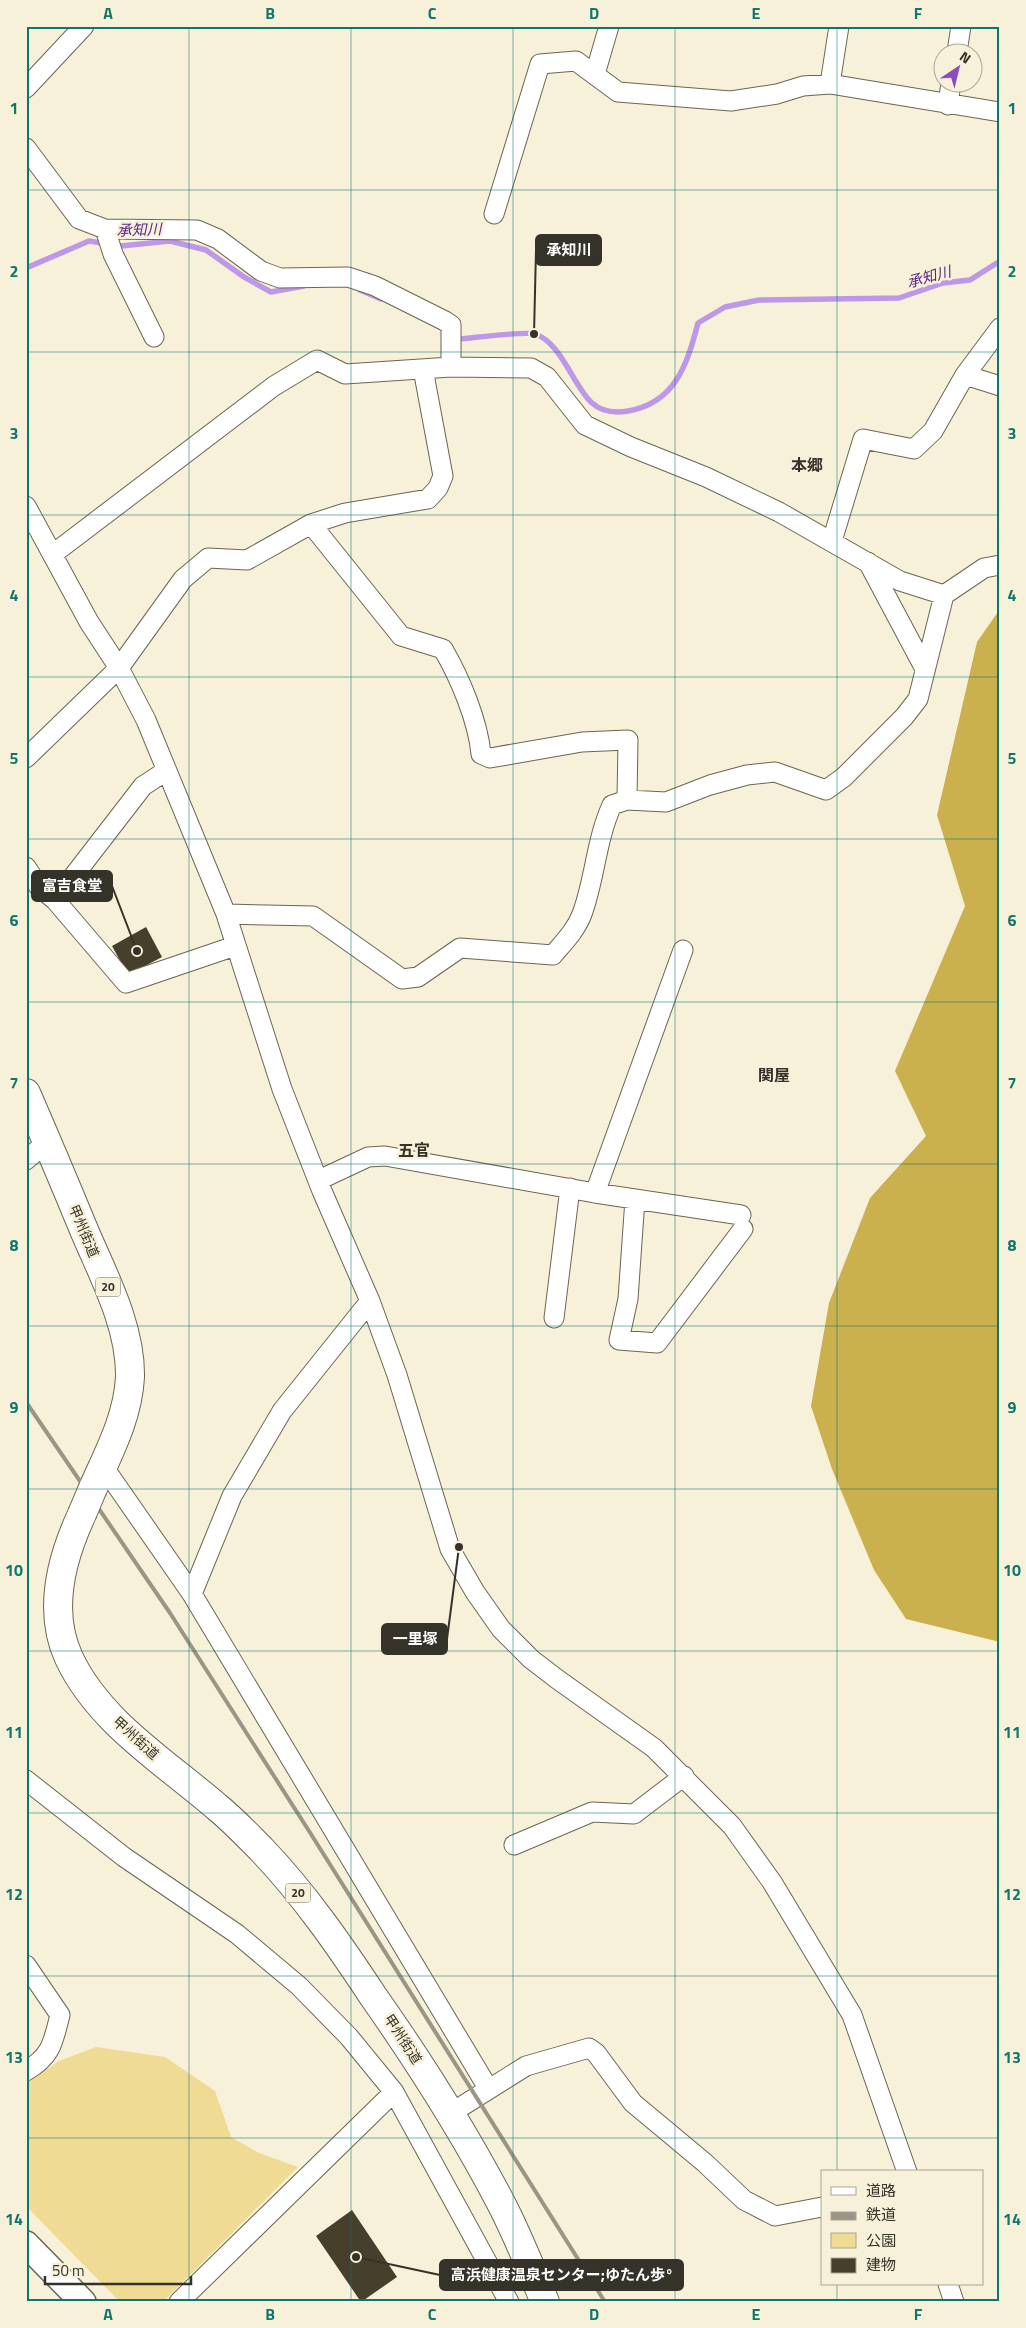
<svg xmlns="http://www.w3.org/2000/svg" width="1026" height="2328" viewBox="0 0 1026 2328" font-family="'Titillium Web','Noto Sans JP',sans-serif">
<rect width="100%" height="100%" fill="#f8f1d9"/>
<path fill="#efdb94" d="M 96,2047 L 165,2057 L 215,2091 L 231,2137 L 259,2153 L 298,2167 L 163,2302 L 120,2302 L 26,2206 L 26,2083 L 59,2061 Z"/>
<path fill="#cbb04e" d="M 1000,609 L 1000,1642 L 906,1619 L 874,1570 L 832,1469 L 811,1406 L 829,1303 L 870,1198 L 926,1136 L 895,1071 L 965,906 L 937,815 L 977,642 Z"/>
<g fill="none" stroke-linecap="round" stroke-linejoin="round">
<path stroke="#bd97e8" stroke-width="5.5" d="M 26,268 L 89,241 L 121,246 L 170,241 L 206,250 L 244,277 L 271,292 L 304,286
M 360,290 L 381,299
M 454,336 L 459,339 C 473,338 525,331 535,334 C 562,343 573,386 592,403 C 602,412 616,413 628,411 C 675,403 687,365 698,323 L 725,307 L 759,300 L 899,298 L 943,283 L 970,280 L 1000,261"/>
</g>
<path fill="#453f2c" d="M 146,927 L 162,957 L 128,975 L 112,946 Z
M 352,2210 L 397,2277 L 361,2302 L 316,2236 Z"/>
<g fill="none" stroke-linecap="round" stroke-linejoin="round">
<defs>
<path id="minor" d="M 957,52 L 961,26
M 595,74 L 609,26
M 830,84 L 839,26
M 26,88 L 84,26
M 948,105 L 951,82
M 26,148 L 79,219 L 105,229 L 197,230 L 218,239 L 261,271 L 280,278 L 348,277 L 375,286 L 445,321 L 451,325 L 451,367
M 494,214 L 540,64 L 576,61 L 618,92 L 731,101 L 777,94 L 803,86 L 830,84 L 1000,112
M 105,229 L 113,254 L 154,337
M 965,375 L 1000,386
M 26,506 L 89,622 L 119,668 L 146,720 L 226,914 L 282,1089 L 322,1191 L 370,1301 L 397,1375 L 450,1549 L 475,1592 L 501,1629 L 531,1659 L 557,1679 L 654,1748 L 732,1826 L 772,1882 L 852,2015 L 907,2172
M 311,524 L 401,636 L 443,649 C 460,678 478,721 481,754 L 490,758 L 582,742 L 628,740 L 627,800 L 666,802 L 710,785 L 747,775 L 775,772 L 826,790 L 844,777 L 904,717 L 918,699 L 944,595
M 832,541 L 863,439 L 914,449 L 933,431 L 965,375 L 1000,328
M 53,554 L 274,386 L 317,360 L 345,374 L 451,367 L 531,368 L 547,377 L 585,425 L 631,447 L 706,477 L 779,512 L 900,581 L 944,595 L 984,568 L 1000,565
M 868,562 L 925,669
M 26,758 L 119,668 L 183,579 L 208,558 L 247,560 L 311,524 L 345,513 L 428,499 L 438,488 L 443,476 L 423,369
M 26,867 L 39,887 L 55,900 L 126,983 L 235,946
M 55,900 L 143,786 L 166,771
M 226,914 L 313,916 L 402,979 L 418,977 L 460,948 L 553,955 C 564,942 576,930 582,914 C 595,879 596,840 612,805 L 627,800
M 26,1160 L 47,1142
M 319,1180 L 368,1157 L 385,1156 L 595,1193 L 741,1215
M 595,1193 L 683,950
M 635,1199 L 628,1299 L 619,1340 L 657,1343 L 743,1229
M 554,1318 L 570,1188
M 103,1466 L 192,1594 L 488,2088
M 192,1594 L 232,1496 L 282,1411 L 370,1301
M 26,1780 L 124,1857 L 237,1934 L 299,1986 L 349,2037 L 394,2092 L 509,2302
M 514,1845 L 592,1812 L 634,1814 L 684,1776
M 26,1965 L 60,2015 C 53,2042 52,2056 26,2071
M 451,2113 L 526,2066 L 589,2048 L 596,2053 L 633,2103 L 705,2163 L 744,2200 L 775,2216 L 822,2207
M 948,2284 L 954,2302
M 179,2302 L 394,2092"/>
<path id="major" d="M 26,2244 L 83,2302"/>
<path id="highway" d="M 26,1093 C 46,1139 65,1184 84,1230 C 103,1275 131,1326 130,1377 C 128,1417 109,1452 93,1488
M 82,1514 C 61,1559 47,1611 69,1658 C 99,1722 165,1762 217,1807 C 233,1820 248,1836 262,1850 C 304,1894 340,1946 373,1996 C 420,2063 464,2132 502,2205 C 518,2236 531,2269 545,2302"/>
</defs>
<use href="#minor" stroke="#6b6551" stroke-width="21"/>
<use href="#major" stroke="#6b6551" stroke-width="28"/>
<use href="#highway" stroke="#6b6551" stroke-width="30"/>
<use href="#minor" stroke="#fff" stroke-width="19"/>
<use href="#major" stroke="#fff" stroke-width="25"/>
<use href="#highway" stroke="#fff" stroke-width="28"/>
<path stroke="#9a9584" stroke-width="4" d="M 26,1402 L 170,1613 L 309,1831 L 605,2302"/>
<defs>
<path id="highway-bridge" d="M 82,1514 L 93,1488"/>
</defs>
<use href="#highway-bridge" stroke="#6b6551" stroke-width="30" stroke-linecap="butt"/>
<use href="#highway-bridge" stroke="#fff" stroke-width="28"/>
</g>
<path fill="none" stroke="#0f766e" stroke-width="1" stroke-opacity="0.55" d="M 189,26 L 189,2302M 351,26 L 351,2302M 513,26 L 513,2302M 675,26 L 675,2302M 837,26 L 837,2172M 26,190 L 1000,190M 26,352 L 1000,352M 26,515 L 1000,515M 26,677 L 1000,677M 26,839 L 1000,839M 26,1002 L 1000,1002M 26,1164 L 1000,1164M 26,1326 L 1000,1326M 26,1489 L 1000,1489M 26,1651 L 1000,1651M 26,1813 L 1000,1813M 26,1976 L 1000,1976M 26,2138 L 1000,2138M 837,2284 L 837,2302"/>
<g text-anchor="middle" stroke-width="5" stroke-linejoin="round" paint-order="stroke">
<g fill="#f8f1d9" stroke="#706b5e" stroke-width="1">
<rect x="95.5" y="1277.5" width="25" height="19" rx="4"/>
<rect x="285.5" y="1883.5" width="25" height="19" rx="4"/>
</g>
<g font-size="12" font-weight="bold" fill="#353229">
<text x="108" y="1291">20</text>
<text x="298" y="1897">20</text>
</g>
<g font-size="14" fill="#353229" stroke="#f8f1d9">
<text transform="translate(84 1231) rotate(67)" y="5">甲州街道</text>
<text transform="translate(136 1738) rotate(42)" y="5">甲州街道</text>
<text transform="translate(403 2039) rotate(57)" y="5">甲州街道</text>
</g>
<g font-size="15" font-style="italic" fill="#592785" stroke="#f8f1d9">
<text transform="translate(139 230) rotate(-2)" y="5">承知川</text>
<text transform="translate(929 277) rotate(-15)" y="5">承知川</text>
</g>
<g font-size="16" font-weight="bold" fill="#353229" stroke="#f8f1d9">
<text x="807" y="471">本郷</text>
<text x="774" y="1081">関屋</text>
<text x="414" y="1156">五官</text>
</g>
</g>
<path fill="none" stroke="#353229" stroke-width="2" d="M534 334L536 250M137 951L112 886M459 1547L447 1639M356 2257L440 2275"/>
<g fill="#353229" stroke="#f8f1d9" stroke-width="2">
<circle cx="534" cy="334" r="5"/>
<circle cx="137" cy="951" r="5"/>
<circle cx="459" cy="1547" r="5"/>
<circle cx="356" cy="2257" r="5"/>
</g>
<g fill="#353229" stroke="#353229" stroke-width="2">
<rect x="536" y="235" width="65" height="30" rx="5"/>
<rect x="32" y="871" width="80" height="30" rx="5"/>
<rect x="382" y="1624" width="65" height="30" rx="5"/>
<rect x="440" y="2260" width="243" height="30" rx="5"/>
</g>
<g font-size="15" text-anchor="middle" font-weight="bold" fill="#fff">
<text x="569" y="255">承知川</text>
<text x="72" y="891">富吉食堂</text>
<text x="415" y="1644">一里塚</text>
<text x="562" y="2280">高浜健康温泉センター;ゆたん歩°</text>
</g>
<rect width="1026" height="2328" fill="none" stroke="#f8f1d9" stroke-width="55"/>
<rect x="821" y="2170" width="162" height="115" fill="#f8f1d9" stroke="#aaa593"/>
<rect x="831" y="2187" width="25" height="8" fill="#ffffff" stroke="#aaa593"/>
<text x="866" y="2196" font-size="15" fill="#353229">道路</text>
<rect x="831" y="2212" width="25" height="8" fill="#9a9584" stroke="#aaa593"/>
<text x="866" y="2220" font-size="15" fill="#353229">鉄道</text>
<rect x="831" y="2233" width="25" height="15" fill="#efdb94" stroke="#aaa593"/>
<text x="866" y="2246" font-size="15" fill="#353229">公園</text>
<rect x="831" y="2258" width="25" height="15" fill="#453f2c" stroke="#aaa593"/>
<text x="866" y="2270" font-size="15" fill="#353229">建物</text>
<g transform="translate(958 68) rotate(35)"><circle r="24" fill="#f8f1d9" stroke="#aaa593"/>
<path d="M0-4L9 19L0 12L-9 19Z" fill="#894cc2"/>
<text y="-8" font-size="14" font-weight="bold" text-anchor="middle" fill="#353229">N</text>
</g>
<path d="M45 2276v8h146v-8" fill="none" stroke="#353229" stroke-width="2.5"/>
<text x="52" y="2276" font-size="15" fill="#353229" stroke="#f8f1d9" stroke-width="4" paint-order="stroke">50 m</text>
<rect x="28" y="28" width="970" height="2272" fill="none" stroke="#0f766e" stroke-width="2"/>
<g font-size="16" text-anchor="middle" font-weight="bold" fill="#0f766e">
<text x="108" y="19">A</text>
<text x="270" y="19">B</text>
<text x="432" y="19">C</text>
<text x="594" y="19">D</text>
<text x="756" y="19">E</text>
<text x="918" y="19">F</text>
<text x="14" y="114">1</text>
<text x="1012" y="114">1</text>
<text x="14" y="277">2</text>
<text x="1012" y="277">2</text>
<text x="14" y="439">3</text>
<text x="1012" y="439">3</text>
<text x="14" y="601">4</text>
<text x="1012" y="601">4</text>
<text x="14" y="764">5</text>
<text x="1012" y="764">5</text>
<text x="14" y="926">6</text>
<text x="1012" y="926">6</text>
<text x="14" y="1089">7</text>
<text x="1012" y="1089">7</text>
<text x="14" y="1251">8</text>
<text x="1012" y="1251">8</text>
<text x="14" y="1413">9</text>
<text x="1012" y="1413">9</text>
<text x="14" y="1576">10</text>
<text x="1012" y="1576">10</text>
<text x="14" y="1738">11</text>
<text x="1012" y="1738">11</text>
<text x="14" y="1900">12</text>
<text x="1012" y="1900">12</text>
<text x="14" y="2063">13</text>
<text x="1012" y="2063">13</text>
<text x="14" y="2225">14</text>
<text x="1012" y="2225">14</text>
<text x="108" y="2320">A</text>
<text x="270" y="2320">B</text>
<text x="432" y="2320">C</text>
<text x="594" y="2320">D</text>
<text x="756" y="2320">E</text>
<text x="918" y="2320">F</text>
</g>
</svg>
